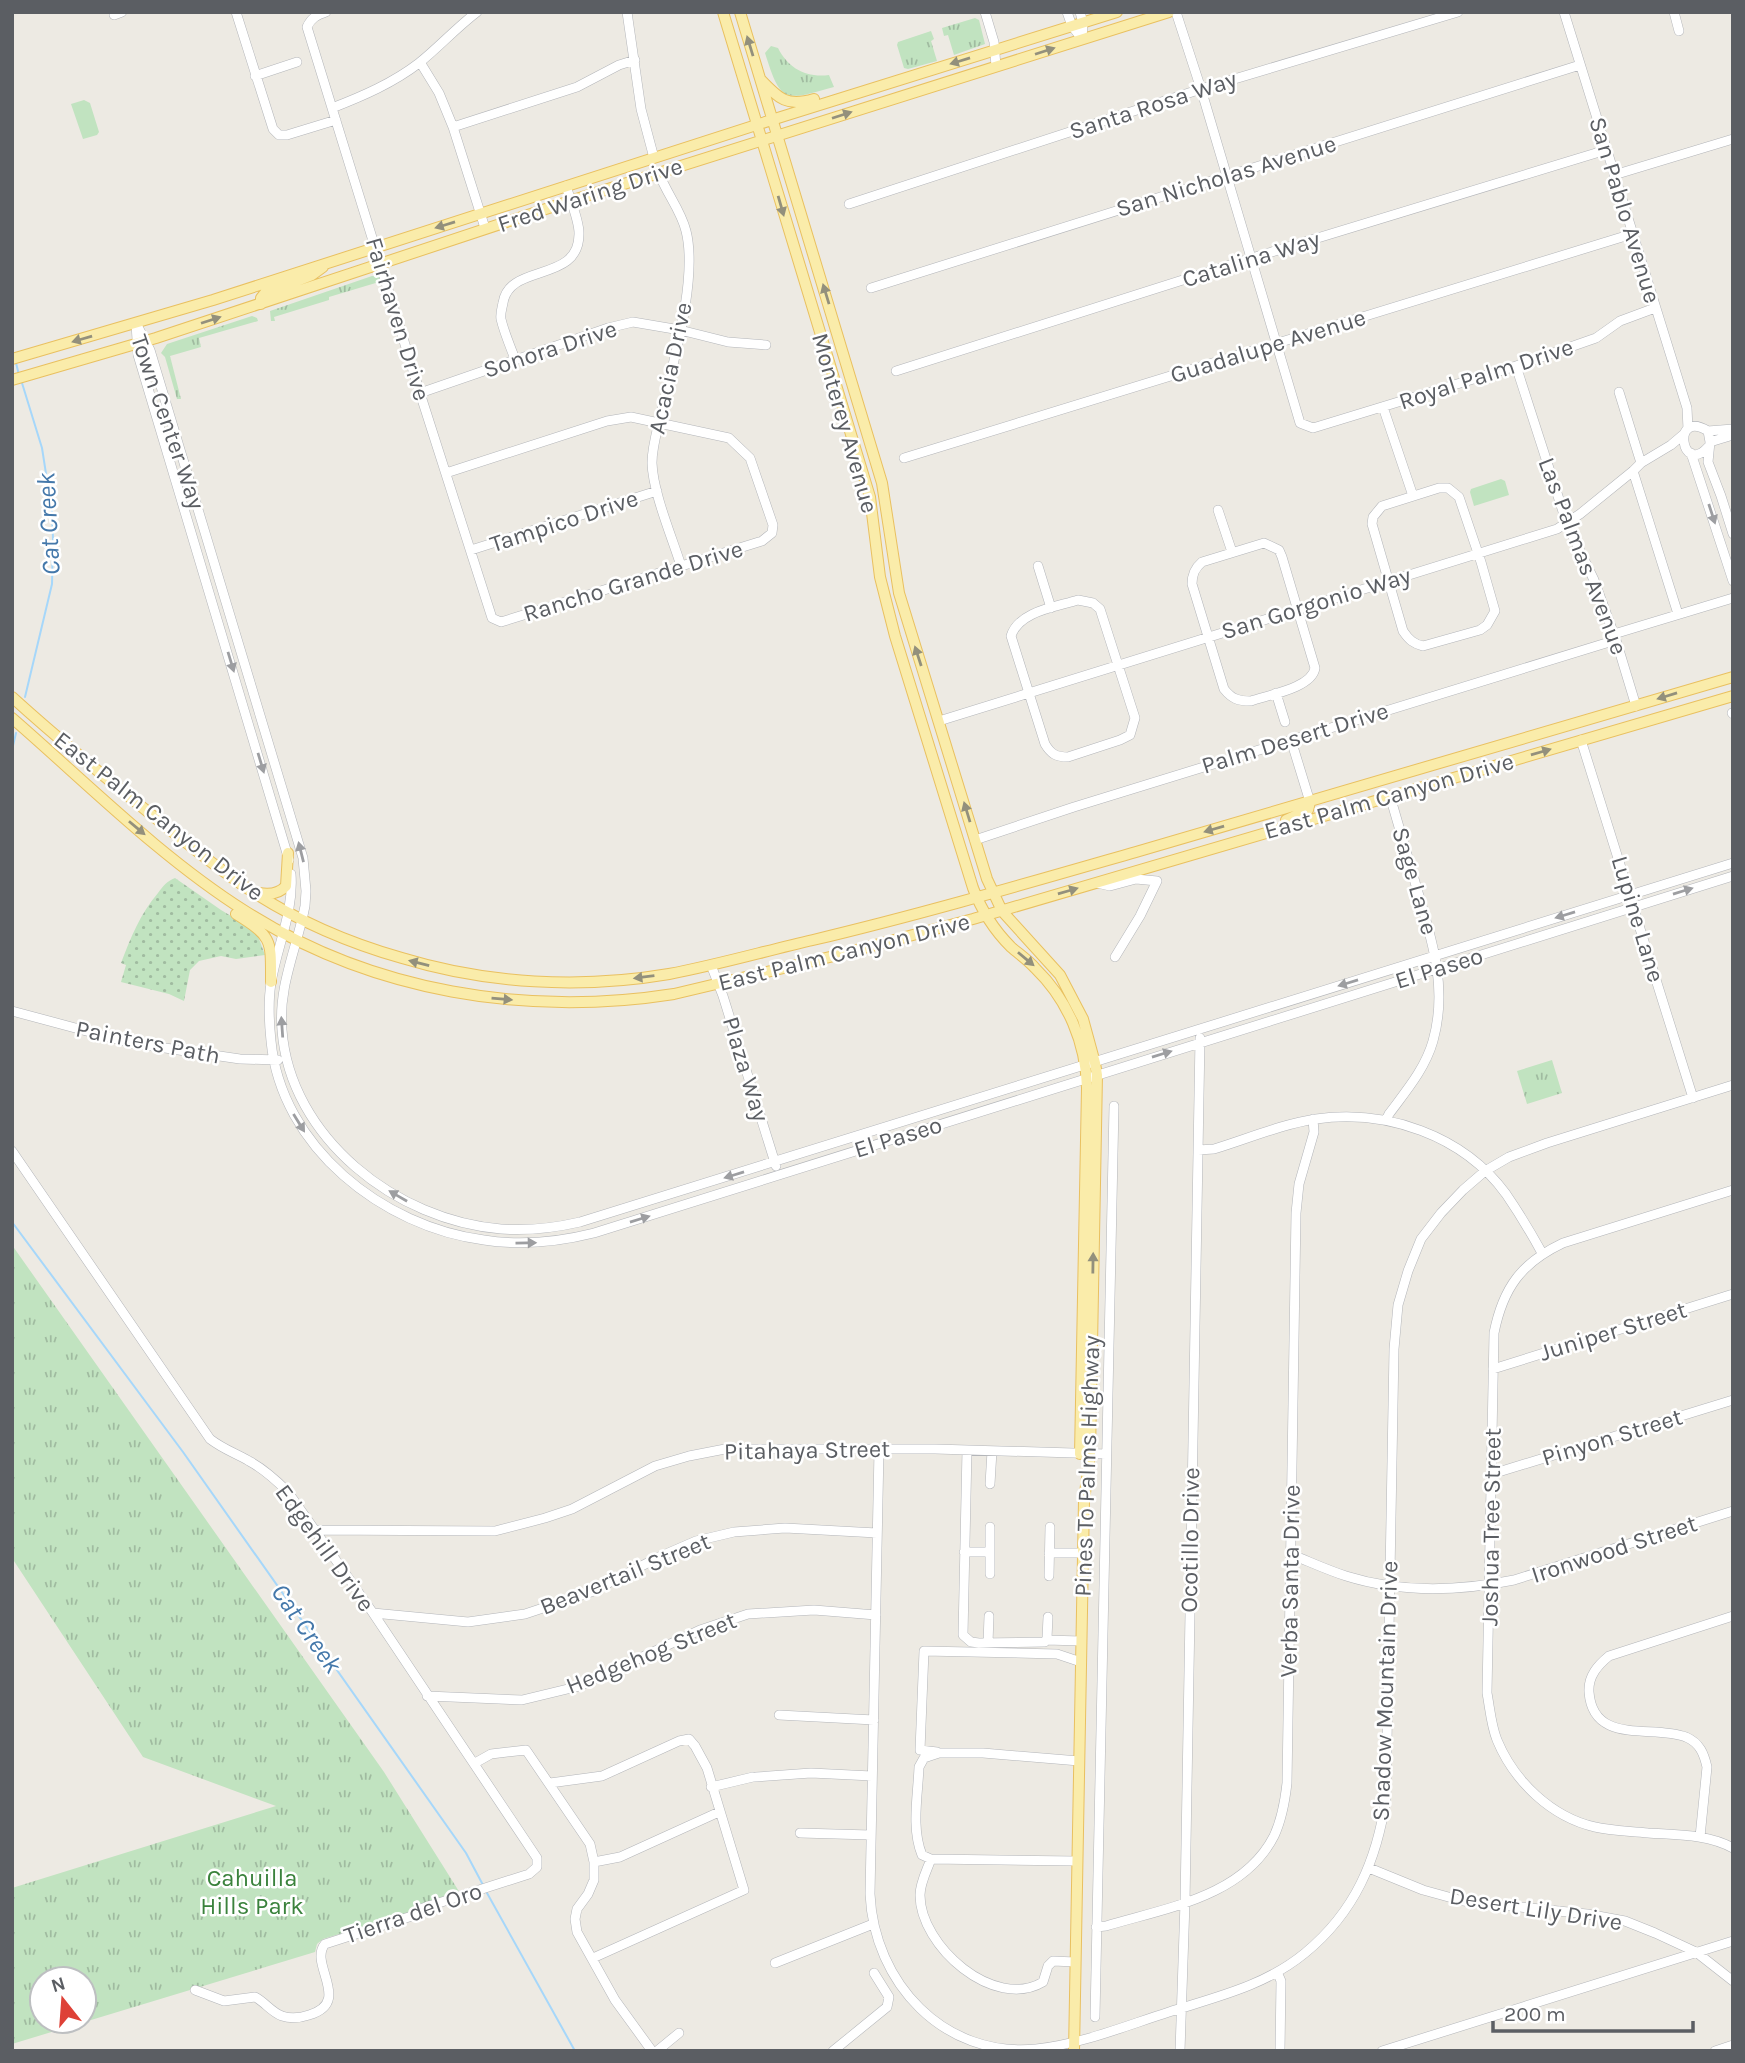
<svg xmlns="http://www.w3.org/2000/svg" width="1745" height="2063" viewBox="0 0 1745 2063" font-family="Karla,sans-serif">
<defs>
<pattern id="grass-tufts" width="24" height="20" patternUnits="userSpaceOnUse" patternTransform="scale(1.75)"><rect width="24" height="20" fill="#c1e3c0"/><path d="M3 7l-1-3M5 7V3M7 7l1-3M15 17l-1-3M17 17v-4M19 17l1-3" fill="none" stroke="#a0bba0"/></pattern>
<pattern id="garden-dots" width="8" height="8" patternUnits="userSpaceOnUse" patternTransform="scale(1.75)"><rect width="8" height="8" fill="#c1e3c0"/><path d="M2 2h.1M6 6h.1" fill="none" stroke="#a0bba0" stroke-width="1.8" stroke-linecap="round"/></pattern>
</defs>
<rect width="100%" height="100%" fill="#edeae3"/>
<path fill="url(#grass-tufts)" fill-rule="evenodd" d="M 975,18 L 979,20 L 985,44 L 954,55 L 948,35 L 944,36 L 942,28 Z
M 931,31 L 934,39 L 931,41 L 937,61 L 908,69 L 904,68 L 897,45 L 898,42 Z
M 771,46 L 778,48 C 788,68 806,78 829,75 L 834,87 C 784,101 781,104 765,53 Z
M 372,276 L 380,277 L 381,279 L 379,282 L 329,297 L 329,300 L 274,317 L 275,321 L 271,321 L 270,311 Z
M 252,316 L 257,318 L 258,321 L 199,338 L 201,347 L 170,356 L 181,399 L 177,399 L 165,357 L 161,353 L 167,344 Z
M 1552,1060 L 1562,1093 L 1527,1104 L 1517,1071 Z
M 12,1245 L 384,1772 L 460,1893 L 409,1913 L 323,1939 L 317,1944 L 315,1952 L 12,2044 L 12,1888 L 276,1806 L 143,1757 L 12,1558 ZM 42,1979 L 84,1979 L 84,2021 L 42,2021 Z"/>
<path fill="url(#garden-dots)" d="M 175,878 L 221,910 L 256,931 L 265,955 L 236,959 L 221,956 L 199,961 L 190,970 L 184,1001 L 169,994 L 121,982 L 126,965 L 121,963 C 131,937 140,914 158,893 C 163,886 167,881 175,878 Z"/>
<path fill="#c1e3c0" d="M 84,100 L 90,103 L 99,132 L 97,135 L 83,139 L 71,104 Z
M 1501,479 L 1505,481 L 1509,495 L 1474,506 L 1470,492 L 1471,489 Z"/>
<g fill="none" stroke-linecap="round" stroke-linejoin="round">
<path stroke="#a6d7fa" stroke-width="2" d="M 16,363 L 19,375
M 22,383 L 42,448 L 52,512 L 53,539 L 52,584 L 25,697
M 12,750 L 16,733
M 12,1222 L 183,1452 L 466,1853 L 483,1885
M 487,1893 L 575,2051"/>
<defs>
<path id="minor" d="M 236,12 L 273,129 L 279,135 L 287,135 L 336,120
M 326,12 C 317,15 311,18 307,27 L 420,393 L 492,618 L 501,622 L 762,541 L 772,533 L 773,525 L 750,458 L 729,438 L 631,417 L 607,421 L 446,473
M 627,12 L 641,109 L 654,158
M 985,12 L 994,42 L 996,66
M 1067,12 L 1072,26 L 1082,39
M 1080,12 L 1083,23 L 1082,39
M 1176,12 L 1201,89 L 1300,423 L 1313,428 L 1516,366 L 1596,338 L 1620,321 L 1655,308
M 1564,12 L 1687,408 L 1688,429
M 1674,12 L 1679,31
M 114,15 L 122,12
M 420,62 L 439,93 L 453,127 L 485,228
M 255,76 L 297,62
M 332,108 C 363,96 393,83 419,63 C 439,47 456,28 477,12
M 453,127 L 577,87 L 619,65 L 635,60
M 659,173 C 666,193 681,210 686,231 C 698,278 673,363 662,410 C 658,428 652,445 652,463 C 653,493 672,537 681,566
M 1614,175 L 1733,139
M 849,204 L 1201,89 L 1458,12
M 871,288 L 1580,65
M 136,324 L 138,355 L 289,860
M 137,325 L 150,350 L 303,858 L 306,891 L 305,906 C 297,948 278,986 282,1030 C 290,1138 397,1221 501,1229 C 528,1231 554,1228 580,1222 L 1733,863
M 515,359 C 510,346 504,332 501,319 C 500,314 502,308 503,303 C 509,262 580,284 579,233 C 579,220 570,199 566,186
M 1516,366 L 1567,524 L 1594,580 L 1616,640 L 1636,706
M 896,371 L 1252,258 L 1606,150
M 1619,392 L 1641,463
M 420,393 L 608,328 L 633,322 L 680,330 L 728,342 L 766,345
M 1383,407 L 1413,496
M 1708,431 L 1733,429
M 1710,442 L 1733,435
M 1708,447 C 1681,477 1671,408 1708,431 L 1710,442 L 1708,462 L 1721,496 L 1733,534
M 1691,453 L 1733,581
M 904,458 L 1632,234
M 1633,471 L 1678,614
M 1439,488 L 1448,488 L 1459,497 L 1481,562 L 1495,611 L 1487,625 L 1480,630 L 1423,646 C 1414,644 1409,640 1403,631 L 1372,524 L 1373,517 L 1382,506 Z
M 1218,510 L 1232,552
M 1264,543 L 1279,550 L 1282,557 L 1315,668 C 1312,688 1268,695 1251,701 C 1238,701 1232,699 1224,689 L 1192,584 C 1192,574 1195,568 1202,562 Z
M 471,550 L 657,491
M 1038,566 L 1051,608
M 1078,600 L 1093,603 L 1100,609 L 1135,718 L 1130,735 L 1120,740 L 1068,757 C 1056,757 1051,754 1045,744 L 1011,636 C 1019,611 1056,607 1078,600 Z
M 1614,634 L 1733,598
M 1276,693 L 1285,722
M 1732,713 L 1733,714
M 939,721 L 1557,529 L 1580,514 L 1633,471 L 1641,463 L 1671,445 L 1684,434
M 1291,740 L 1310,802
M 1581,740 L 1693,1098
M 975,840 L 1074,807 L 1616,640
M 291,874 C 294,912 277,946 271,983 C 268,1002 269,1022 271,1041 C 281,1147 383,1227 484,1240 C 521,1246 558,1242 594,1233 L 1733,876
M 1097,883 L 1110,886 L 1136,879 L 1157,881 L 1140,916 L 1115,957
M 711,965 L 723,996 L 776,1166
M 12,1011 L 131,1043 L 240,1059 L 278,1060
M 1386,1120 L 1389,1114 C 1406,1091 1425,1069 1433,1041 C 1448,988 1432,940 1417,889 C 1408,858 1399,827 1390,796
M 1198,1150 L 1214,1149 C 1247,1139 1282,1124 1316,1119 C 1386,1109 1463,1135 1506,1194 C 1519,1213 1531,1233 1542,1253
M 12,1151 L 210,1439 C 223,1449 235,1453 249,1461 C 264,1469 276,1480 288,1492 L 373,1613 L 537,1858 L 537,1867 L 529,1874 L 423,1908 L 412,1916 L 325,1944 C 308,1964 353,2002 309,2015 C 300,2018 291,2019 282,2016 C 271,2012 265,2002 255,1997 L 224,2001 L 195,1990
M 1733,1190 L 1563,1243 C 1521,1263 1503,1288 1494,1333 L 1487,1693 C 1490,1709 1491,1725 1497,1740 C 1514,1781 1551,1817 1595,1827 C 1612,1831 1631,1831 1648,1833 C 1677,1835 1707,1834 1733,1848
M 1493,1369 L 1733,1294
M 879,1450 L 870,1894 C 874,1983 944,2058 1036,2049 C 1082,2044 1125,2026 1169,2012 C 1216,1997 1265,1986 1305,1953 C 1355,1912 1377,1860 1386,1798 L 1394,1349 L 1398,1305 L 1408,1271 L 1421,1239 L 1441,1213 L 1463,1190 L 1485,1171 L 1509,1157 L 1547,1143 L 1733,1085
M 967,1450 L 963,1635 L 971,1642 L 979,1643 L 1045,1642 L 1047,1638 L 1048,1617
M 1492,1474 L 1733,1400
M 990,1484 L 992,1451
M 314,1530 L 495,1531 L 545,1518 L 572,1509 L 655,1466 L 689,1456 L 725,1449 L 935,1449 L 1106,1454
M 964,1552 L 990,1552
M 1049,1553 L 1083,1553
M 1290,1554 C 1308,1561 1327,1570 1346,1576 C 1400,1593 1460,1591 1514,1580 L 1733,1511
M 990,1574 L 990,1527
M 1049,1576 L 1050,1527
M 373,1613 L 468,1622 L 525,1614 L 591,1592 L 659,1557 L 696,1541 L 734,1532 L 785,1528 L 877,1533
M 1046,1640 L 1081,1641
M 988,1643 L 989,1616
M 427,1696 L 522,1700 L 580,1686 L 700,1630 L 748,1614 L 814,1610 L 876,1615
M 779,1715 L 874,1720
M 937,1752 L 920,1750 L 924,1651 L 1057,1654 L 1081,1662
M 475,1763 L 491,1754 L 526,1750 L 590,1844 L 594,1862 L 594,1880 L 588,1894 L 577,1909 L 575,1919 L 577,1932 L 615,2000 L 652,2051
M 756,1777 L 811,1773 L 872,1776
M 550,1783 L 602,1776 L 679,1741 L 689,1739 L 695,1746 L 707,1768 L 744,1890 L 593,1958
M 711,1787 L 753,1777
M 800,1833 L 871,1835
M 1700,1837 L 1707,1767 C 1704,1754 1700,1743 1686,1737 C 1653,1724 1593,1746 1589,1692 C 1588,1676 1598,1665 1609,1656 L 1733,1616
M 931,1859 L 1076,1861
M 594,1862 L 620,1857 L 719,1812
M 1369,1868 L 1423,1890 L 1463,1901 L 1587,1914 L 1625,1921 L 1655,1933 L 1696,1952 L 1733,1981
M 1096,1927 L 1106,1926 C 1165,1908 1243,1897 1274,1836 C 1282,1819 1285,1801 1287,1783 L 1296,1213 L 1299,1184 L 1314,1132 L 1313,1119
M 1075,1962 L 1053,1961 L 1048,1966 L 1043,1982 C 994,2011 920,1946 920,1895 C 920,1883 927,1870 931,1859 L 922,1855 C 911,1828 918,1795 919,1767 L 924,1758 L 939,1753 L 983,1753 L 1079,1761
M 775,1963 L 873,1924
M 1277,1972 L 1281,1981 L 1280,2051
M 1095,2017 L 1114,1106
M 657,2051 L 679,2033
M 833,2051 L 887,2007 L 889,1997 L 874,1973
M 1180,2051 L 1185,1902 L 1200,1038
M 1382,2051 L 1733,1941
M 1715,2051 L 1733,2045"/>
<path id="major" d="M 723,12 L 870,497 L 880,577 L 895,636 L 973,888 C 981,909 995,931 1011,947 C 1019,954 1028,960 1035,968 C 1068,1000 1086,1043 1087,1088 L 1080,1454
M 740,12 L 882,483 L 899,593 L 987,879 L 1002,911 L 1060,975 L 1083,1019 L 1095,1063 L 1097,1075 L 1090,1454 L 1084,1501 L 1074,2051
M 761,80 C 779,99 787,107 814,99
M 261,304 L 261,298 L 265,293 L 312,275 L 323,267
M 12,359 L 213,300 L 781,117 L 1117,12
M 12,380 L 156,338 L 570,201 L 1169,12
M 12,697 C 56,737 101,774 147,811 C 180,838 214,866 250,890 C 296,920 349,943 402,958 C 487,984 581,989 669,974 C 717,965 765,951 813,940 C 922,914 1028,883 1136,852 C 1335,794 1534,735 1733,677
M 12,718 C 88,784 160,857 245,911 C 372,992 527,1017 674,994 L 834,956 L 973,919 L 1733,696
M 1286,820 L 1308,810 L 1310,802
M 259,893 C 270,895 279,894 286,886 L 288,853
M 236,914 C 273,937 271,940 271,982"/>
</defs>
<use href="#minor" stroke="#b3b5b9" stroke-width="10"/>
<use href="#major" stroke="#e9c060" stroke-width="12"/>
<use href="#minor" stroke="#fff" stroke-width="9"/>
<use href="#major" stroke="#faecaa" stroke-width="10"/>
</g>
<defs><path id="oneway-solid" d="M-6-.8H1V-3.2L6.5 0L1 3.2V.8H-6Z" transform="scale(1.75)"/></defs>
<g fill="#93907c">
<use href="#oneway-solid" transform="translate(750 46) rotate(-107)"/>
<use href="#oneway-solid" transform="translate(1045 51) rotate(-18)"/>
<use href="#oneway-solid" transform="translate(960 61) rotate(163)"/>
<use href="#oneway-solid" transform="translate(842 115) rotate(-18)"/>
<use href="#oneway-solid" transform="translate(781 206) rotate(74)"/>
<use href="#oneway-solid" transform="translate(445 225) rotate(163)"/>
<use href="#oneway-solid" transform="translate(826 294) rotate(-107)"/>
<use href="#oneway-solid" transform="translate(211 320) rotate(-18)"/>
<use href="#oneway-solid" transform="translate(82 339) rotate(164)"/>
<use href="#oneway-solid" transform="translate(918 656) rotate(-108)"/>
<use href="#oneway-solid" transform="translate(1667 696) rotate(163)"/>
<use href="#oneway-solid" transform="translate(1541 752) rotate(-16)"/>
<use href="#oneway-solid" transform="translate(967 812) rotate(-107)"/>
<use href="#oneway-solid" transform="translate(137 828) rotate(40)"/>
<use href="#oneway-solid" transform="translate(1214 829) rotate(164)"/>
<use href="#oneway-solid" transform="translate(1068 891) rotate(-16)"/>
<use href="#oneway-solid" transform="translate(1026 959) rotate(40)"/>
<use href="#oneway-solid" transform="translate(419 963) rotate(-166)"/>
<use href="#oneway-solid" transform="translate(644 977) rotate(173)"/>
<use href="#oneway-solid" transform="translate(502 999) rotate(5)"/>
<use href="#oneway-solid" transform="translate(1093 1263) rotate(-89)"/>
</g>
<g fill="#9d9ea1">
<use href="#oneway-solid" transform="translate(1712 514) rotate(72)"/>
<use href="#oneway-solid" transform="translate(231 662) rotate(73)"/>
<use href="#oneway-solid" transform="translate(261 763) rotate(73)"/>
<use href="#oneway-solid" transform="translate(301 852) rotate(-104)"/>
<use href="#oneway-solid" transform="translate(1683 891) rotate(-17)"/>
<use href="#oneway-solid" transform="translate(1565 915) rotate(163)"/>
<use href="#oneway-solid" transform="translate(1348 983) rotate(163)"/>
<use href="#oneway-solid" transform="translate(282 1027) rotate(-94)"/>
<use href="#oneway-solid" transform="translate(1162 1054) rotate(-17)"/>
<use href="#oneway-solid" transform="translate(299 1123) rotate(58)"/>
<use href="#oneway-solid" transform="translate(734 1175) rotate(163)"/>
<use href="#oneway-solid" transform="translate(398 1196) rotate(-150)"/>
<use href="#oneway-solid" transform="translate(640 1219) rotate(-17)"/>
<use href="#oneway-solid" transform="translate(526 1243) rotate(-1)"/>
</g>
<g text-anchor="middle" stroke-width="5" stroke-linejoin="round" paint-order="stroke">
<g font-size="24" fill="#5b5e63" stroke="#fff">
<text transform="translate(1153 105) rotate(-18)" y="8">Santa Rosa Way</text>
<text transform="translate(1226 176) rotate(-17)" y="8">San Nicholas Avenue</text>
<text transform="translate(590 195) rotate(-18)" y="8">Fred Waring Drive</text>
<text transform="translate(1625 210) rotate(73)" y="8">San Pablo Avenue</text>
<text transform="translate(1251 259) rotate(-17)" y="8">Catalina Way</text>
<text transform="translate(398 319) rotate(73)" y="8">Fairhaven Drive</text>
<text transform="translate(1268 346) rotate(-17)" y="8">Guadalupe Avenue</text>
<text transform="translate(550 349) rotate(-18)" y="8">Sonora Drive</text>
<text transform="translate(670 368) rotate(-78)" y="8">Acacia Drive</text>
<text transform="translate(1486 374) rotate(-18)" y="8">Royal Palm Drive</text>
<text transform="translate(168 422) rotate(71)" y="8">Town Center Way</text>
<text transform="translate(845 423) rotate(74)" y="8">Monterey Avenue</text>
<text transform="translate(564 521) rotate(-18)" y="8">Tampico Drive</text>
<text transform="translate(1583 556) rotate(69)" y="8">Las Palmas Avenue</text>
<text transform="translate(633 581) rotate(-17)" y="8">Rancho Grande Drive</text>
<text transform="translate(1316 603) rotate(-17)" y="8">San Gorgonio Way</text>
<text transform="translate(1295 738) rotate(-17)" y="8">Palm Desert Drive</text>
<text transform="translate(1389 796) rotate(-16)" y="8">East Palm Canyon Drive</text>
<text transform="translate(159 816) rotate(38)" y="8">East Palm Canyon Drive</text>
<text transform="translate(1415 881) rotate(74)" y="8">Sage Lane</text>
<text transform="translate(1638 919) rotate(73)" y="8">Lupine Lane</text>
<text transform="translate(844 952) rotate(-14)" y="8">East Palm Canyon Drive</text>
<text transform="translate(1439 968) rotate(-17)" y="8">El Paseo</text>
<text transform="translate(148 1042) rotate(11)" y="8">Painters Path</text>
<text transform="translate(746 1069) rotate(73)" y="8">Plaza Way</text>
<text transform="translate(898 1137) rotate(-17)" y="8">El Paseo</text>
<text transform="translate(1613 1331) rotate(-17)" y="8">Juniper Street</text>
<text transform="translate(1612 1437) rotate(-17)" y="8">Pinyon Street</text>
<text transform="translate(807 1450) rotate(-1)" y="8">Pitahaya Street</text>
<text transform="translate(1087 1466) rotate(-88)" y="8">Pines To Palms Highway</text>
<text transform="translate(1491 1527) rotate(-89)" y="8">Joshua Tree Street</text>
<text transform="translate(1190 1540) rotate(-89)" y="8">Ocotillo Drive</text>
<text transform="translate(325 1548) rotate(54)" y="8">Edgehill Drive</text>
<text transform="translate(1614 1549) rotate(-18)" y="8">Ironwood Street</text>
<text transform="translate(625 1574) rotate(-22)" y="8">Beavertail Street</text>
<text transform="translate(1290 1581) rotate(-89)" y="8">Verba Santa Drive</text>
<text transform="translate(651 1653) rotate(-22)" y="8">Hedgehog Street</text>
<text transform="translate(1385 1691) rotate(-88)" y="8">Shadow Mountain Drive</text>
<text transform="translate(1536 1909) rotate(9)" y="8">Desert Lily Drive</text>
<text transform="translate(413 1913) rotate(-19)" y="8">Tierra del Oro</text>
</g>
<g font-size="24" fill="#3a823c" stroke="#fff">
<text x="252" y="1886">Cahuilla<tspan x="252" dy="28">Hills Park</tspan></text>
</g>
<g font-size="26" font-style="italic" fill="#4478aa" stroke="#fff">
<text transform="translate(48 524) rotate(-93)" y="9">Cat Creek</text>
<text transform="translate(307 1628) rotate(55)" y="9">Cat Creek</text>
</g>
</g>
<rect width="1745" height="2063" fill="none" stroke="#5b5e63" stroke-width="28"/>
<g transform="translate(63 2000) rotate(343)"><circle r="33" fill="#ffffff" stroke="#bdbfc1" stroke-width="2"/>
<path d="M0-5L12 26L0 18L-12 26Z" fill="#de4137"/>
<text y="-10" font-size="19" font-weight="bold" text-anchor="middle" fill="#5b5e63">N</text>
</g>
<path d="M1493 2021v10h200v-10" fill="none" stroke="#5b5e63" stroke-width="3.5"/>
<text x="1504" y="2021" font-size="21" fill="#5b5e63" stroke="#ffffff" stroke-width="5" paint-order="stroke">200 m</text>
</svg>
